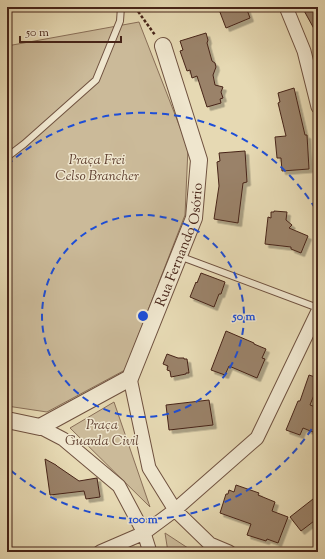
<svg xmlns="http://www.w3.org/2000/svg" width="325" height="559" viewBox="0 0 325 559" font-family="'Sorts Mill Goudy',serif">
<defs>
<filter id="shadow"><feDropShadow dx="3.5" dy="3.5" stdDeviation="0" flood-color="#0004"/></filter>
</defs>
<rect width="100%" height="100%" fill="#e6d9b3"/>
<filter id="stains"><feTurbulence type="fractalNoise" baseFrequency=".005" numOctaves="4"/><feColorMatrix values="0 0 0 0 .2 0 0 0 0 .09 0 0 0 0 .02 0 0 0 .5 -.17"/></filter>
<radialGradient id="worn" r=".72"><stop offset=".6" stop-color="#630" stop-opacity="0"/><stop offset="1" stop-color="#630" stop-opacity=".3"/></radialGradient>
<path fill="#cbba99" stroke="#896f58" d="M 139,22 L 188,148 L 185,215 L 125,370 L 47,412 L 7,406 L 7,46 Z
M 114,402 L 150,507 L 70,428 Z
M 165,533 L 194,552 L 168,552 Z"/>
<path fill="#9a8269" stroke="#472418" filter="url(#shadow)" d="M 218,7 L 246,7 L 250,18 L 226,28 Z
M 302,7 L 318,7 L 318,36 Z
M 206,33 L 208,40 L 207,43 L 212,61 L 215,63 L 216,67 L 213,75 L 215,85 L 223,87 L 221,92 L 223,98 L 220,99 L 221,103 L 207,107 L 197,76 L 192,78 L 190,70 L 187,71 L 180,51 L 183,50 L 180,41 Z
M 294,88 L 305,135 L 307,135 L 309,169 L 282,171 L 281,158 L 277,158 L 275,137 L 286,136 L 278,103 L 280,102 L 278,93 Z
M 245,151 L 247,182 L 243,183 L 238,223 L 214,219 L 219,186 L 217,162 L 220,161 L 219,153 Z
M 274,211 L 287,212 L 286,220 L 292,225 L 289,228 L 308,236 L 301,253 L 291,249 L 291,247 L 265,244 L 268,217 L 271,218 L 271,212 L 274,212 Z
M 201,273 L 225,282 L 221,294 L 219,294 L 214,307 L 190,297 L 196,282 L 197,283 Z
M 226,331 L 254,343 L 254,344 L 266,349 L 262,358 L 265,359 L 257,378 L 229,366 L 225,375 L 211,370 Z
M 167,354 L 178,358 L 184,358 L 184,359 L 187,359 L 189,373 L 186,373 L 186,374 L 171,377 L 170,371 L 167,370 L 168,366 L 163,364 Z
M 309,375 L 318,378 L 318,385 L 310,405 L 318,408 L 318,420 L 313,432 L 303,428 L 300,435 L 286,430 L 298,401 L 300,401 Z
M 209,400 L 213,425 L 169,430 L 166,405 Z
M 45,459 L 56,465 L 57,466 L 79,481 L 97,478 L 100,497 L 86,499 L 84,491 L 50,495 Z
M 236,485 L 259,493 L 258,495 L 275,502 L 272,511 L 288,517 L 278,543 L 267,539 L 266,541 L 247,535 L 251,524 L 220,513 L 226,494 L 228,494 L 229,490 L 234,492 Z
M 313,499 L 318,505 L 318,518 L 301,531 L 290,517 Z"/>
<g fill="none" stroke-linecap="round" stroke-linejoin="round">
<defs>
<path id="service" d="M 7,157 L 24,144 L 96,80 L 120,21 L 121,7
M 179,256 L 318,308"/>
<path id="minor" d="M 286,7 L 304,51 L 318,107
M 130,378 L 149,468 L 175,510 L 210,544 L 229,552
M 40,427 L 63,439 L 119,486 L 144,533 L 150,552
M 100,552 L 144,533 L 175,510 L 257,438 L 318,311"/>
<g id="tertiary">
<path id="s1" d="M 7,420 L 40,427 L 130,378 L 194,218 L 199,160 L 163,46"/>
</g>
</defs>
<use href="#service" stroke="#6f513f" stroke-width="8"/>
<use href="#minor" stroke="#6f513f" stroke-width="15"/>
<use href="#tertiary" stroke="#6f513f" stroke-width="18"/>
<path stroke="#472418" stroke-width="2.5" stroke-dasharray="3 2" stroke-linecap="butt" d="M 137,7 L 137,10 L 155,35"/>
<use href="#service" stroke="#efe6ce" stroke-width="6"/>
<use href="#minor" stroke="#efe6ce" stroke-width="13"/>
<use href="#tertiary" stroke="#efe6ce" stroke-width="16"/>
</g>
<g fill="none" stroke="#1d4ed8" stroke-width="2" stroke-dasharray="7 5">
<circle cx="143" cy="316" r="101"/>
<path d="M318 419A203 203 0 0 1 7 467M7 165A203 203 0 0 1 318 213"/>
</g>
<g text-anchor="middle" stroke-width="3" stroke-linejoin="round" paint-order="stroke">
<g font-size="14" font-style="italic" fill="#614232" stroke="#efe6ce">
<text x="97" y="164">Praça Frei<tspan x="97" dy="16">Celso Brancher</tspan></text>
<text x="102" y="429">Praça<tspan x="102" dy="16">Guarda Civil</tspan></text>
</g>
<g font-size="14" fill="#472418" stroke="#efe6ce">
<text dy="5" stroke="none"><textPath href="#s1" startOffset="279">Rua Fernando Osório</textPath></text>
</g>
</g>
<circle cx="143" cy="316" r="6" fill="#1d4ed8" stroke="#efe6ce" stroke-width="2"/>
<g font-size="12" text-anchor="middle" font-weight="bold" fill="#1d4ed8" stroke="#efe6ce" stroke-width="3" stroke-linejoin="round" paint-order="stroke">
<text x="244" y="320">50 m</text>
<text x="143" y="523">100 m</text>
</g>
<rect width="325" height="559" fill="none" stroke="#e6d9b3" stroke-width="24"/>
<rect x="8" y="8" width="309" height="543" fill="none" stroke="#472418" stroke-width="2"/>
<rect x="12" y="12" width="301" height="535" fill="none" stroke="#472418"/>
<path d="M20 36v6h101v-6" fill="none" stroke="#472418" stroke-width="2"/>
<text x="26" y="36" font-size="12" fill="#472418" stroke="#efe6ce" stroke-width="3" paint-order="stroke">50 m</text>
<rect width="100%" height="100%" filter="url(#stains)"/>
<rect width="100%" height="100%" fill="url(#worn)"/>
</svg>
